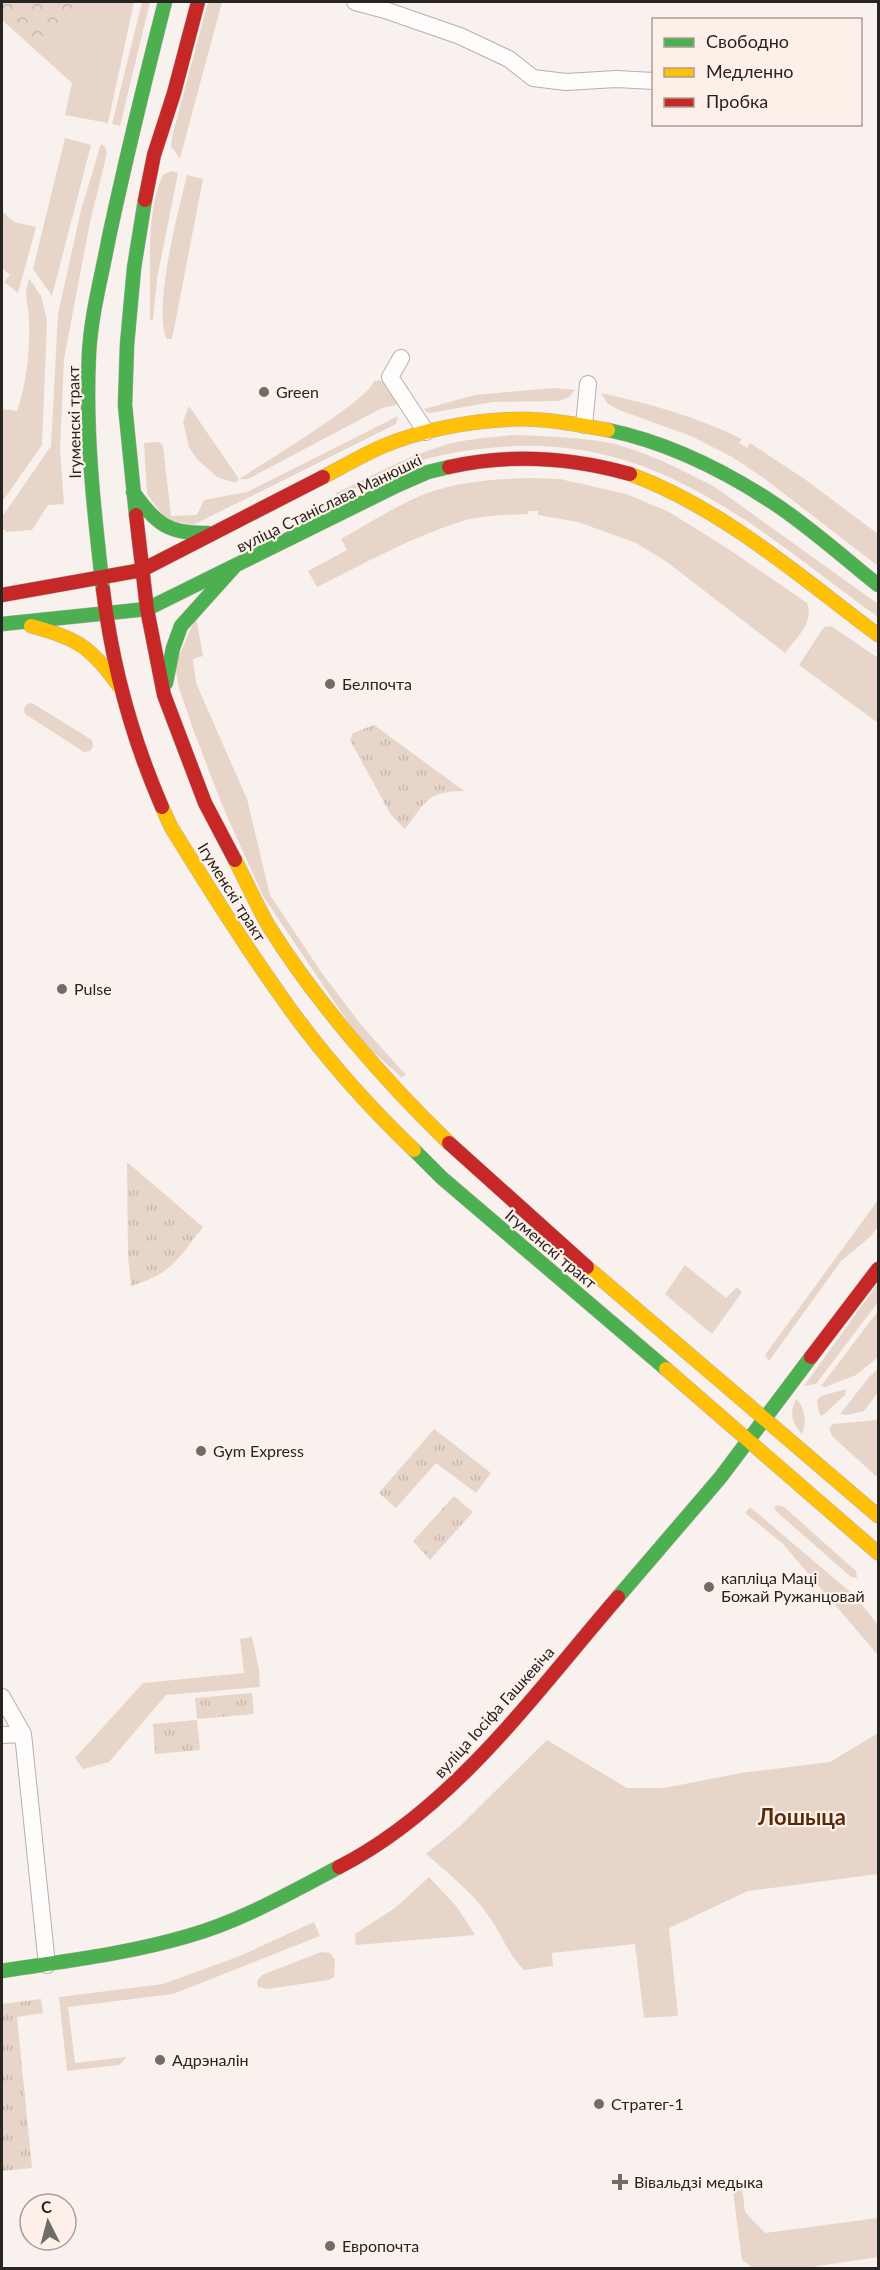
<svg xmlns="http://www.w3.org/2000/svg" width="880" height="2270" viewBox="0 0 880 2270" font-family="Lato,sans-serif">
<defs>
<pattern id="forest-crowns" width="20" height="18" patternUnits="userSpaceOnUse" patternTransform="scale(1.5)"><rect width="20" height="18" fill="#e8d5ca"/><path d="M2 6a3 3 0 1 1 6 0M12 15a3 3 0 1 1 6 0" fill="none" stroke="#c7b7ad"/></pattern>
<pattern id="park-tufts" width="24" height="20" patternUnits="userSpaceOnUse" patternTransform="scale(1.5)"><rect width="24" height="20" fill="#e8d5ca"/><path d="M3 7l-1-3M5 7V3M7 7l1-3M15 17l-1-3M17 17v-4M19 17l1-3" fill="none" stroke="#c7b7ad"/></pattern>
</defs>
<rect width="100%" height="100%" fill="#f8f1ed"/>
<path fill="#e8d5ca" d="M 2,2 L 134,2 L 108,123 L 65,115 L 72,83 L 2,20 Z
M 142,2 L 150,2 L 120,126 L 112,124 Z
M 208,2 L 222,2 L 180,158 L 171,147 L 172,137 Z
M 65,138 L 91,145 L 52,296 L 33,269 Z
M 101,144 L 105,147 L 107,153 L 90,222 L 64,359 L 60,450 L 64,504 L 48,505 L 32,530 L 7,532 L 2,528 L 2,517 L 51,446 L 58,314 L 81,210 Z
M 171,171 L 178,173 L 157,279 L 153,319 L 150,321 C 151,280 145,211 163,175 Z
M 187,175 L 203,179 L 172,339 L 167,339 C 152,311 179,208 187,175 Z
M 2,211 L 14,222 L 36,227 L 18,293 L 4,282 L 10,275 L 2,268 Z
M 29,278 L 41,296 L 47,321 L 42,445 L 2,502 L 2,409 L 17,411 C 27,381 30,351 29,319 C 28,300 23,299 29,278 Z
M 379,380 L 384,382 L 400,404 L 382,408 L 248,479 L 238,479 L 236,483 L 217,477 L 197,459 L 189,447 L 183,422 L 189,406 L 239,479 C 262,464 369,400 374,381 Z
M 553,388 L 575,390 L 569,397 L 559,401 L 493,402 L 430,413 L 426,412 L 424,409 L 475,395 Z
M 601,393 C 650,404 695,416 742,439 L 739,443 L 747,448 L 750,443 L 806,480 L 878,534 L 878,566 L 765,479 L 732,457 L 691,436 L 619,410 L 608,404 Z
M 398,416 L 396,424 L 193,525 L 166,520 L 147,494 L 144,443 L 159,442 L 163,446 L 171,516 L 197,515 L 204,500 L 247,492 Z
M 513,435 C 542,436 571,437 600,441 C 640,448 680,469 715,487 L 878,604 L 878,617 C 763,534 666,440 514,446 C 478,448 441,453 407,465 C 383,475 360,487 337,497 L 336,493 C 370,477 403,458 439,447 C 463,439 488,438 513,435 Z
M 531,478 L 560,479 L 626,494 L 669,512 L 730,550 L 807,603 C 814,623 797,637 785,653 L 667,562 L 636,543 L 578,522 L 538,515 L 538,511 L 528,511 L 528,514 C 505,515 481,515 459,522 C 410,538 363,564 317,587 L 308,571 L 347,550 L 341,539 C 364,526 386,512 409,501 C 447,482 490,479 531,478 Z
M 196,617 L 203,656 L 193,659 L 196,683 L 247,799 L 270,895 L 321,972 L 362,1026 L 406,1075 L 401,1077 L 360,1040 L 263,896 L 222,805 L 193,729 L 179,688 L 175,665 Z
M 831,626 L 878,658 L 878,723 L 799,665 L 824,627 Z
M 32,703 L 92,740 L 93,746 L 90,751 L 84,752 L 25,714 L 24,709 L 27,704 Z
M 878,1200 L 878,1226 L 871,1236 L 841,1261 L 769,1361 L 765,1355 Z
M 685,1265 L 726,1298 L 737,1287 L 742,1292 L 712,1334 L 665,1294 Z
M 878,1283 L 878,1302 L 816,1384 L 804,1386 Z
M 878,1311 L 878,1357 L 856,1375 L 825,1387 L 821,1386 Z
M 878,1369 L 878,1392 L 864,1411 L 846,1415 L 840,1414 L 870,1376 Z
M 846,1389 L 845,1395 L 822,1416 L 819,1413 L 817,1400 L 821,1396 Z
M 796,1399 C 805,1407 807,1422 802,1434 C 792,1424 789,1412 796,1399 Z
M 878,1420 L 878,1478 L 832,1436 L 829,1428 L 833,1424 Z
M 778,1505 L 784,1507 L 856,1571 L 857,1578 L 851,1577 L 778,1513 L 774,1508 Z
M 750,1507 L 855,1596 L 878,1625 L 878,1655 L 782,1543 L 745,1513 Z
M 252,1637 L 259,1669 L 260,1687 L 166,1695 L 109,1762 L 83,1769 L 75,1758 L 143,1683 L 244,1673 L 240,1639 Z
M 878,1733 L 878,1874 L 748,1891 L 669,1928 L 678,2016 L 644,2018 L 635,1944 L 552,1953 L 553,1966 L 524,1970 C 508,1954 501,1933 488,1915 C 471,1891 448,1873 426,1854 L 459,1827 L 547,1740 L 627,1788 L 664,1788 L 741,1773 L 830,1762 Z
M 429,1877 L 457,1907 L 475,1935 L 356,1945 L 355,1934 L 395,1908 Z
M 314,1922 L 320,1936 L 173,1994 L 68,2007 L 75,2063 L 127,2057 L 119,2065 L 67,2071 L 59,1997 L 163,1984 L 240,1956 Z
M 321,1952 L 330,1953 L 335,1960 L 334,1977 L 328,1980 L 267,1989 L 258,1987 L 257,1981 L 262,1975 Z
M 741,2180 L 745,2212 L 765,2233 L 878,2218 L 878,2257 L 805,2268 L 753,2268 L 742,2260 L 733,2192 Z"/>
<path fill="url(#forest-crowns)" d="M 2,2 L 74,2 L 78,24 L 39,44 L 2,12 Z"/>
<path fill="url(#park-tufts)" d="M 374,725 L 464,791 C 427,791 426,802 405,829 L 391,815 L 350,740 L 353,733 Z
M 127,1162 L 203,1227 C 177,1260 174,1272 131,1286 L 128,1256 Z
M 434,1429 L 491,1473 L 476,1493 L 436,1463 L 396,1508 L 379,1493 Z
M 454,1496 L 473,1512 L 430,1560 L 413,1541 Z
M 252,1693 L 254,1714 L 197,1719 L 195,1698 Z
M 197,1720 L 200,1750 L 155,1754 L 153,1724 Z
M 41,1999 L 43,2013 L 17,2017 L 32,2168 L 2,2171 L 2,2004 Z"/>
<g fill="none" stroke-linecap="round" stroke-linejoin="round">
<defs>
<path id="street" d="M 355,2 L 385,10 L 460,36 L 509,59 L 533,78 L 566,82 L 616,79 L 654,81
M 401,358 L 390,377 L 426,432
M 584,425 L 588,384
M 2,1697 L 23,1734 L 47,1965
M 2,1735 L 23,1734"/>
<path id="fast" d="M 608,430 C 666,442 723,470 772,502 C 809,526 844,558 878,585
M 133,492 C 157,524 167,534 208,533
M 136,515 L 125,405 L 127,345 L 134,268 L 145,200
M 103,590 C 94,511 85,433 89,354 C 91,314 102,275 109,237 C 126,158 145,80 165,2
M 2,624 L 147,609 L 396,486 L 428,472 L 449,467
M 166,683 L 173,648 L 181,626 L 235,566
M 414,1150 L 442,1178 L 666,1369
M 618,1597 L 720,1478 L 811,1357
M 2,1971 C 64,1961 127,1954 188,1936 C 241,1921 290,1893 339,1867"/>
<path id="slow" d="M 630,474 C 724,509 799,576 878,635
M 323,477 C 342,467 361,456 381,447 C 423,429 474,420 521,419 C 550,419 579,425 608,430
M 31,626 C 77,638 91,647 119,686
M 162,807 L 171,827 C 207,885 243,943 283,999 C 321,1053 366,1104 414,1150
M 235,860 C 246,881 256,904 268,925 C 316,1002 384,1080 449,1143
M 587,1267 L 878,1516
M 666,1369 L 878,1553"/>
<path id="jam" d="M 145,200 L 154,155 L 174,93 L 198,2
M 449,467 C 511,453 570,457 630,474
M 136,515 L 147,609 L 164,695 L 205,803 L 235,860
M 103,590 C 112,664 132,738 162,807
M 2,595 L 142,570 L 323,477
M 449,1143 L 587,1267
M 811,1357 L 878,1269
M 339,1867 C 453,1809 535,1693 618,1597"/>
</defs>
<use href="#street" stroke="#b6b1ae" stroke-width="18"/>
<use href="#fast" stroke="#b6b1ae" stroke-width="15"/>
<use href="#slow" stroke="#b6b1ae" stroke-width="15"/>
<use href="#jam" stroke="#b6b1ae" stroke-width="15"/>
<use href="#street" stroke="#fefdfc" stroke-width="16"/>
<use href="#fast" stroke="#4caf50" stroke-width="14"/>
<use href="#slow" stroke="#ffc107" stroke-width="14"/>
<use href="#jam" stroke="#c62828" stroke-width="14"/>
</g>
<g fill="#716c68" stroke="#fcf0e9" stroke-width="2">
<circle cx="264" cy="392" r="6"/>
<circle cx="330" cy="684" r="6"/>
<circle cx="62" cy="989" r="6"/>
<circle cx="201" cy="1451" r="6"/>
<circle cx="709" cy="1587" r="6"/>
<circle cx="160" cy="2060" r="6"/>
<circle cx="599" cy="2104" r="6"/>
<path d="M617 2173h6v6h6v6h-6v6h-6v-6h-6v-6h6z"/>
<circle cx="330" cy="2246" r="6"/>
</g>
<g text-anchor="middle" stroke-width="4.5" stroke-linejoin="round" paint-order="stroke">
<g font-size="16" fill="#282421" stroke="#fcf0e9" text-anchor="start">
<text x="276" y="398">Green</text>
<text x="342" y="690">Белпочта</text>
<text x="74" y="995">Pulse</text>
<text x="213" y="1457">Gym Express</text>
<text x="721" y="1584">капліца Маці<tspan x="721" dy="18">Божай Ружанцовай</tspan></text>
<text x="172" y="2066">Адрэналін</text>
<text x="611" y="2110">Стратег-1</text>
<text x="634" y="2188">Вівальдзі медыка</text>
<text x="342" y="2252">Европочта</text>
</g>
<g font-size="16" fill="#282421" stroke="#fcf0e9">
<text transform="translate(74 422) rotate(-91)" y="6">Ігуменскі тракт</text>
<text transform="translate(329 503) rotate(-26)" y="6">вуліца Станіслава Манюшкі</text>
<text transform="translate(232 892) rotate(58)" y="6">Ігуменскі тракт</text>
<text transform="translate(551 1249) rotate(40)" y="6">Ігуменскі тракт</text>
<text transform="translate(494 1712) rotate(-48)" y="6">вуліца Іосіфа Гашкевіча</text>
</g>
<g font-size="22" font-weight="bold" fill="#582b08" stroke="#fcf0e9">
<text x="802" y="1825">Лошыца</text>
</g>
</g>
<rect width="880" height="2270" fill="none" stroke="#282421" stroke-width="6"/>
<rect x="652" y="18" width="210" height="108" fill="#fcf0e9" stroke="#a79e99" stroke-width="1.5"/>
<rect x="664" y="38" width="30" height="9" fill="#4caf50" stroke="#a79e99" stroke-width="1.5"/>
<text x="706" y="48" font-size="18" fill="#282421">Свободно</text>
<rect x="664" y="68" width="30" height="9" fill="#ffc107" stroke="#a79e99" stroke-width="1.5"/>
<text x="706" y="78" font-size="18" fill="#282421">Медленно</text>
<rect x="664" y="98" width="30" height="9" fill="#c62828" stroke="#a79e99" stroke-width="1.5"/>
<text x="706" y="108" font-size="18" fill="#282421">Пробка</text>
<g transform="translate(48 2222) rotate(354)"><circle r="28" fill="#fcf0e9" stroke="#a79e99" stroke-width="1.5"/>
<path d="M0-4.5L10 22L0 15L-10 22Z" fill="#716c68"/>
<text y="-9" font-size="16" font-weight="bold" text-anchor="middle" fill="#282421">С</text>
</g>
</svg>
